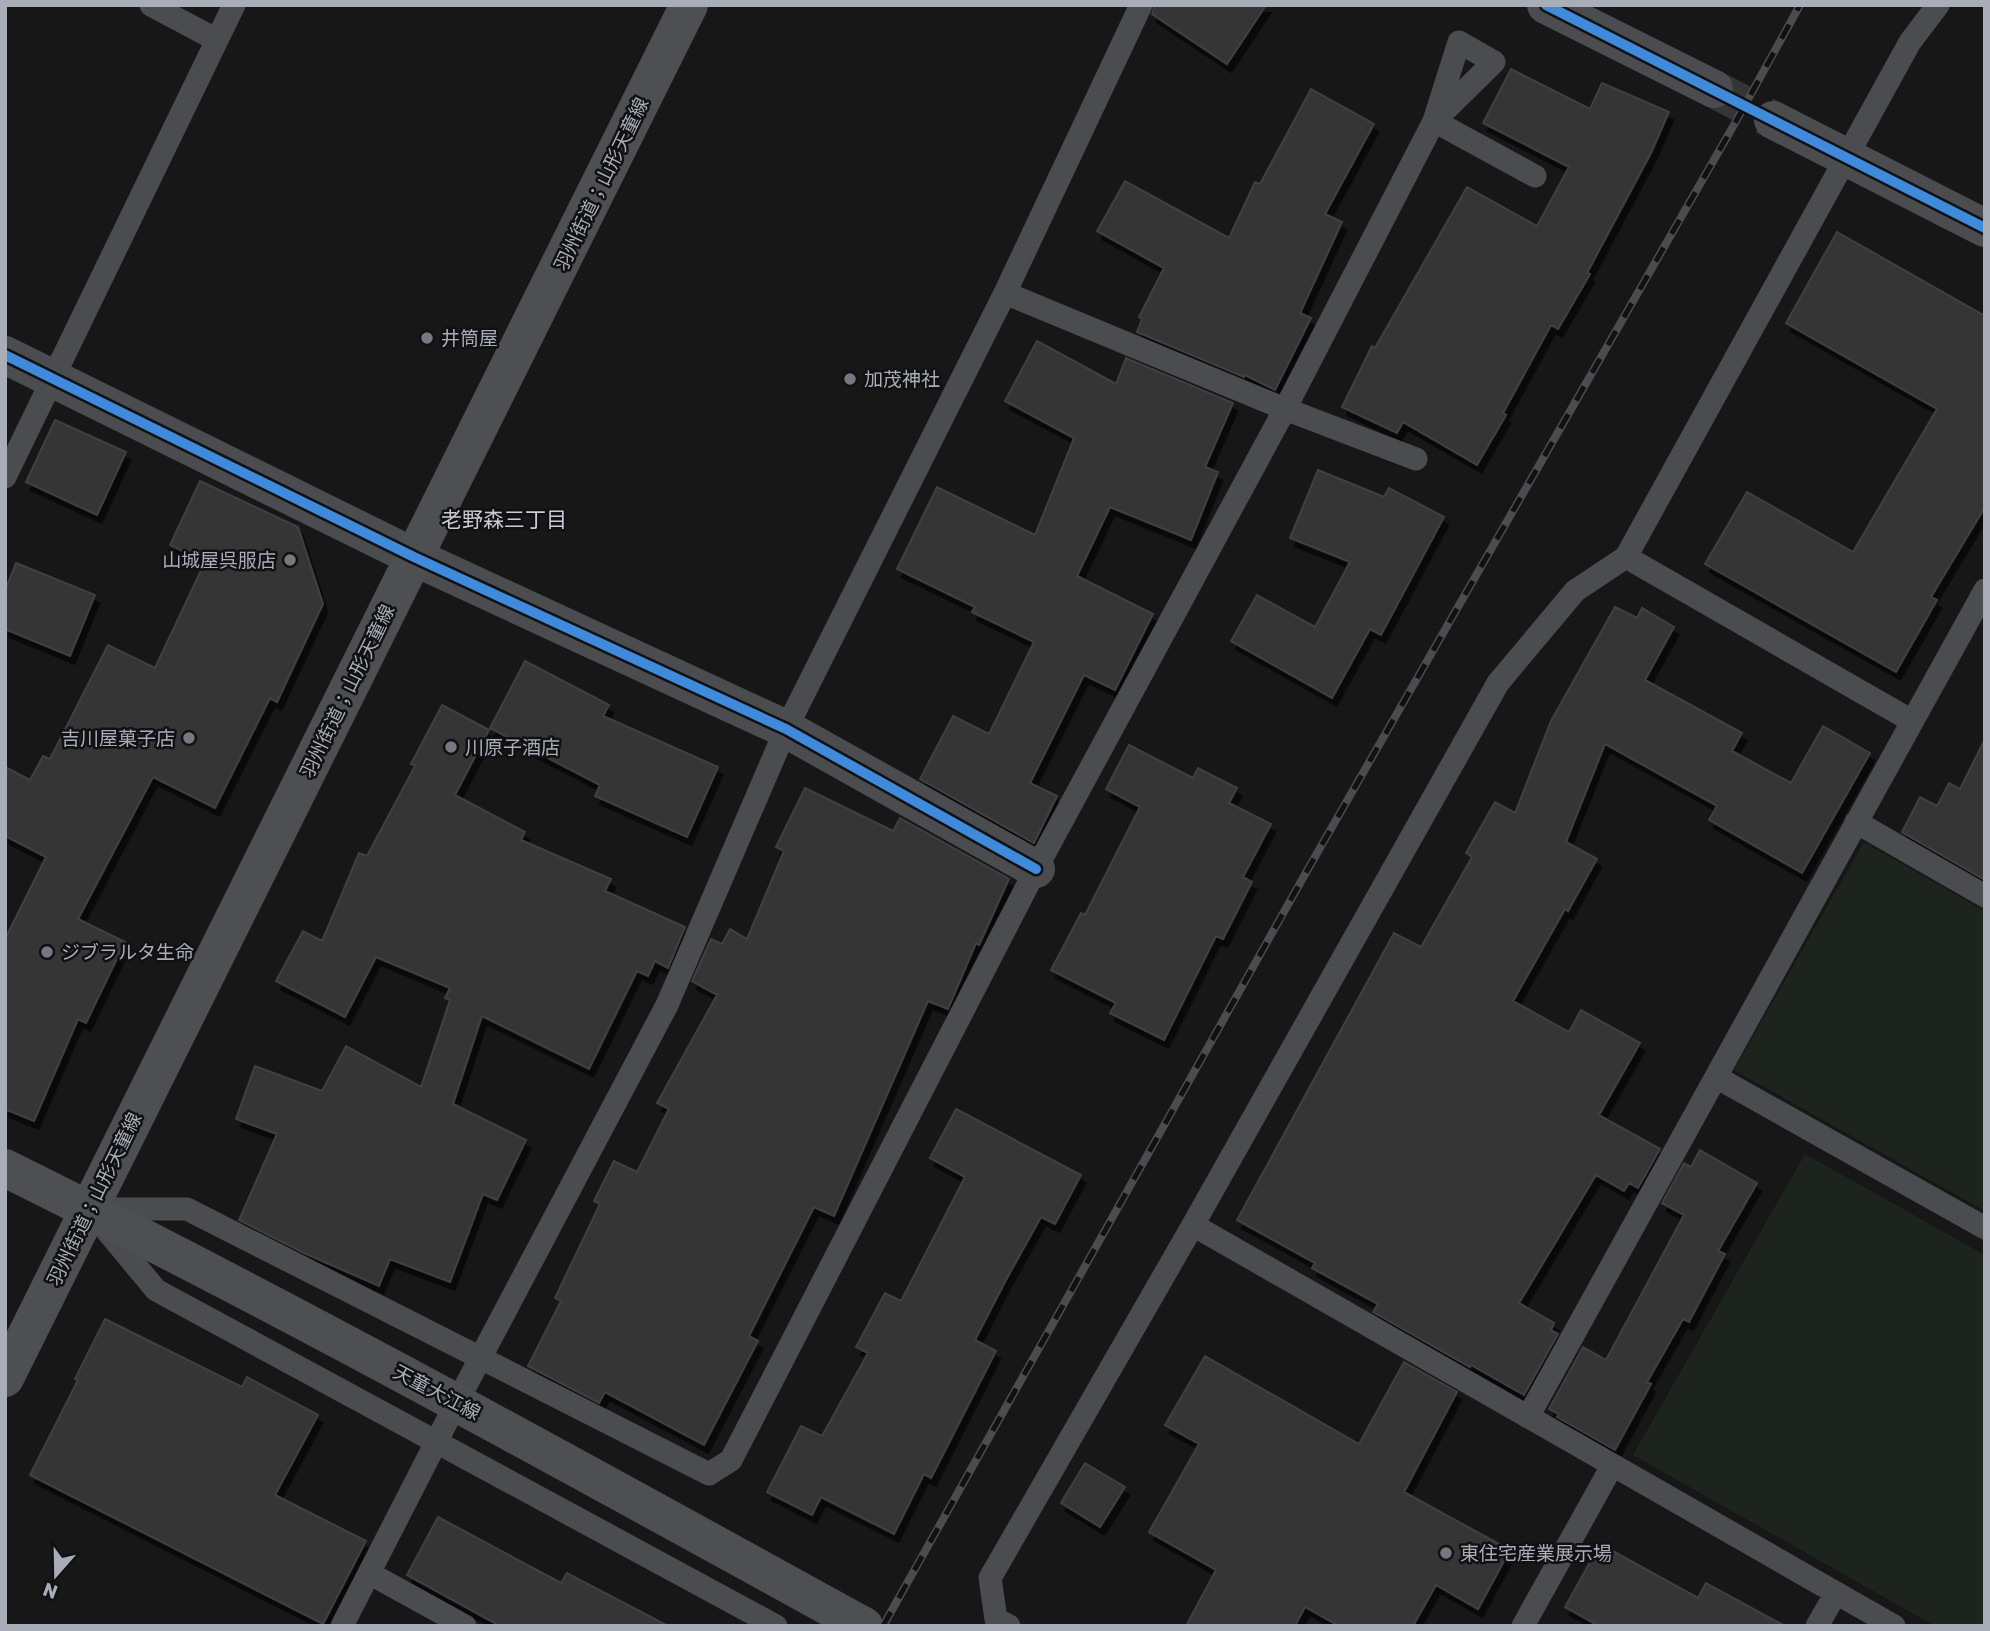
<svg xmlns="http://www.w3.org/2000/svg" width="1990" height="1631" viewBox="0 0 1990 1631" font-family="Rubik,'Noto Sans JP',sans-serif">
<defs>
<filter id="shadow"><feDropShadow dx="4.5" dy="8" stdDeviation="0" flood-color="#0009"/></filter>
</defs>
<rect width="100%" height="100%" fill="#171717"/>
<path fill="#1d241e" d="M 1864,842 L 1985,911 L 1985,1211 L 1734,1070 Z
M 1805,1154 L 1985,1255 L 1985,1626 L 1935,1626 L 1633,1455 Z"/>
<path fill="#353536" stroke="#3f4043" stroke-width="2" filter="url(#shadow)" d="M 1155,5 L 1266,5 L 1227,64 L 1152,14 Z
M 1511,69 L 1590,109 L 1602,83 L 1669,112 L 1651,153 L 1587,273 L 1590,274 L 1558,329 L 1551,325 L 1503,413 L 1506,415 L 1477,465 L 1403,422 L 1397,433 L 1342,407 L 1372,346 L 1375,348 L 1467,187 L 1537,226 L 1569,167 L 1483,123 Z
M 1311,89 L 1374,124 L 1325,214 L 1342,222 L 1300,313 L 1311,318 L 1275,390 L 1245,375 L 1244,377 L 1137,332 L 1142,319 L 1139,317 L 1164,268 L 1097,231 L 1125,181 L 1229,238 L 1255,182 L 1260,184 Z
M 1837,232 L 1985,316 L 1985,507 L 1931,597 L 1937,600 L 1896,672 L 1705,564 L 1747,492 L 1853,552 L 1937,409 L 1786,323 Z
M 1037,341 L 1116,384 L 1126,358 L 1233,403 L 1205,467 L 1218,472 L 1191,540 L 1110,507 L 1077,576 L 1153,614 L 1115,690 L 1084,675 L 1030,783 L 1057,796 L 1034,843 L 920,779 L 953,716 L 989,734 L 1034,642 L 972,612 L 975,607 L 897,569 L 937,487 L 1035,535 L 1074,438 L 1005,401 Z
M 55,420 L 126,452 L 97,515 L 26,482 Z
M 1318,470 L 1384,497 L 1389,488 L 1444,517 L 1381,635 L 1370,629 L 1332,698 L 1231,641 L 1257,595 L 1315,627 L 1350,562 L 1290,538 Z
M 200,481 L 298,527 L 323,604 L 277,702 L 270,698 L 215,808 L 153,777 L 78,919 L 125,942 L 86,1023 L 78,1019 L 34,1121 L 5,1109 L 5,939 L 46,857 L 5,836 L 5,767 L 30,780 L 43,756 L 50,759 L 108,645 L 155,668 L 205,562 L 170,545 Z
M 16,563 L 95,595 L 70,656 L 5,629 L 5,591 Z
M 1615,607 L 1637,618 L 1642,608 L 1674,627 L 1645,680 L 1742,733 L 1732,751 L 1791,783 L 1823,726 L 1870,753 L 1802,873 L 1709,820 L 1717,806 L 1605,744 L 1566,842 L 1597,859 L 1568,911 L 1565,909 L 1513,1001 L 1569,1032 L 1581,1010 L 1640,1043 L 1599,1115 L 1660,1149 L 1638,1188 L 1629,1183 L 1624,1191 L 1596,1175 L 1519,1303 L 1554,1323 L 1551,1330 L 1558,1334 L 1524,1395 L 1471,1365 L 1470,1367 L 1373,1312 L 1378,1304 L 1312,1268 L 1315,1263 L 1237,1220 L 1394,933 L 1421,947 L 1472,857 L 1466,853 L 1495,802 L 1515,813 L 1551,721 Z
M 525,661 L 609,705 L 603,716 L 718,767 L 687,837 L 595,796 L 600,785 L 490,728 Z
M 442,705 L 489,730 L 455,795 L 525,832 L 521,840 L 611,879 L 605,891 L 685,927 L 668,968 L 655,961 L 648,976 L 637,971 L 589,1069 L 482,1016 L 453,1104 L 526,1140 L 497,1200 L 483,1194 L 450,1282 L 390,1259 L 379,1286 L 304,1253 L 239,1220 L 277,1134 L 236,1119 L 255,1066 L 322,1091 L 346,1046 L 421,1087 L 450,1000 L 445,998 L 450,988 L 376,957 L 345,1017 L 276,981 L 303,931 L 322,941 L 359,853 L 367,856 L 415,766 L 411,764 Z
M 1985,739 L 1985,880 L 1902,832 L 1920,797 L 1937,806 L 1949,783 L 1960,789 Z
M 1129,745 L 1193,778 L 1198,768 L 1237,788 L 1229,803 L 1271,824 L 1243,877 L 1252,882 L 1223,939 L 1216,936 L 1164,1040 L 1110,1013 L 1116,1003 L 1051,970 L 1081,913 L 1085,915 L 1140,807 L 1106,789 Z
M 805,788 L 893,831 L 900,818 L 1009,879 L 979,945 L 976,943 L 948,1009 L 928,1001 L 834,1216 L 814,1207 L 749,1336 L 758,1341 L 704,1445 L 605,1392 L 599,1403 L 528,1366 L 561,1301 L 555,1298 L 600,1204 L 594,1201 L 614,1161 L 637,1172 L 669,1109 L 657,1103 L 717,995 L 692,981 L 711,939 L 722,944 L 730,929 L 747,939 L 784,851 L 776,847 Z
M 956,1109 L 1081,1175 L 1055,1224 L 1041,1217 L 1007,1278 L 975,1340 L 996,1351 L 931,1478 L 924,1474 L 894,1534 L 821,1497 L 812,1515 L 767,1492 L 801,1426 L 822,1436 L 868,1353 L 856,1347 L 885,1293 L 901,1301 L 965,1177 L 930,1158 Z
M 1700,1150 L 1757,1183 L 1718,1251 L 1725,1254 L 1689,1322 L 1683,1319 L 1647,1382 L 1651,1384 L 1615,1450 L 1557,1417 L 1559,1414 L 1549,1409 L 1583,1347 L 1606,1360 L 1684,1215 L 1662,1203 L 1684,1163 L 1691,1167 Z
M 105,1319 L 242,1387 L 247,1377 L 318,1415 L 275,1495 L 366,1541 L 323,1624 L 30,1475 L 78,1380 L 75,1379 Z
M 1205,1356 L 1359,1444 L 1404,1362 L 1457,1392 L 1404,1492 L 1510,1550 L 1478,1609 L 1436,1585 L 1413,1626 L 1339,1626 L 1305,1607 L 1295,1626 L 1186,1626 L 1216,1570 L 1149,1532 L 1199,1444 L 1165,1425 Z
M 1085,1463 L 1125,1487 L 1100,1527 L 1061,1503 Z
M 438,1517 L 561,1583 L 567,1573 L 668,1626 L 500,1626 L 407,1575 Z
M 1600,1544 L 1698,1598 L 1706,1583 L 1785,1626 L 1599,1626 L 1565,1607 Z"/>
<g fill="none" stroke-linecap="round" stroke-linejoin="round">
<path stroke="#343537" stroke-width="38" stroke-dasharray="38 19" stroke-linecap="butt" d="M 1714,89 L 1773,120"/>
<path stroke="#4b4c50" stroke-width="23" d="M 151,5 L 217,40
M 1005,293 L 1285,409 L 1416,459
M 5,477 L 234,5
M 1626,557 L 1910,42 L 1938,5
M 1856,822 L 1985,896
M 1716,1077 L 1985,1228
M 100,1209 L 187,1209 L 709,1474 L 731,1460 L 1036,869 L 1285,409 L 1434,121 L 1459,42 L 1494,62 L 1434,121 L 1535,176
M 102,1225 L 156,1290 L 776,1626
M 1193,1225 L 1894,1626
M 1528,1417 L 1985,590
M 369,1573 L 465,1626
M 342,1626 L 446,1423 L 667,1005 L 786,729 L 1005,293 L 1141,5
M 1009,1626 L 996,1619 L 990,1578 L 1193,1225 L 1498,683 L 1575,591 L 1626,557 L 1912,721
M 1523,1626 L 1612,1466
M 1817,1626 L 1836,1593"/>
<path stroke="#4b4c50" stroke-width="38" d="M 1546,5 L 1714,89
M 1773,120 L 1985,228
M 5,355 L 414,557 L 786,729 L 1036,869"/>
<path stroke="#4d4f52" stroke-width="38" d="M 5,1168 C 296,1312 580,1470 864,1626
M 5,1378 L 689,5"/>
<defs>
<path id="rail" d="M 883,1626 L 1308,869 L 1735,123 L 1800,5"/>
</defs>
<use href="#rail" stroke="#4b4c4f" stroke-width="8"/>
<use href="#rail" stroke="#111113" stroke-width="5" stroke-dasharray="16" stroke-linecap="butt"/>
<defs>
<path id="cycleway" d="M 1546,5 L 1985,228
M 5,355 L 414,557 L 786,729 L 1036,869"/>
</defs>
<use href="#cycleway" stroke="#111113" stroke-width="15"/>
<use href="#cycleway" stroke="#408adc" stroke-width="10"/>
</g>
<g fill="#757880" stroke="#111113" stroke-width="2.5">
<circle cx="427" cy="338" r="7"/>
<circle cx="850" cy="379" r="7"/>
<circle cx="290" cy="560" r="7"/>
<circle cx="189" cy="738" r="7"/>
<circle cx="451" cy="747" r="7"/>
<circle cx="47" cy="952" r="7"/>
<circle cx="1446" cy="1553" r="7"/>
</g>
<g text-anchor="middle" stroke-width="5" stroke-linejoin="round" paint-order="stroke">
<g font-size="19" fill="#a8adb8" stroke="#111113">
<text transform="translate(601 184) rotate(-64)" y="7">羽州街道；山形天童線</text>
<text transform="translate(347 691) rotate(-64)" y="7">羽州街道；山形天童線</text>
<text transform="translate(94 1199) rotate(-64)" y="7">羽州街道；山形天童線</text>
<text transform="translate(437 1392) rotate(28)" y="7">天童大江線</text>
</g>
<g font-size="19" fill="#a8adb8" stroke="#111113" text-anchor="start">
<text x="441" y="345">井筒屋</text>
<text x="864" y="386">加茂神社</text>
<text x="276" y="567" text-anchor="end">山城屋呉服店</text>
<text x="175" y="745" text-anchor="end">吉川屋菓子店</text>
<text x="465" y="754">川原子酒店</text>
<text x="61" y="959">ジブラルタ生命</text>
<text x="1460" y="1560">東住宅産業展示場</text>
</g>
<g font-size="21" fill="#c9ccd4" stroke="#111113">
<text x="504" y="527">老野森三丁目</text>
</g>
</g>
<rect width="1990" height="1631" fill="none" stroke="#a8adb8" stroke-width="14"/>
<g transform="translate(56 1575) rotate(200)" stroke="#111113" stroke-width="5" paint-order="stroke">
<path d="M0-5L12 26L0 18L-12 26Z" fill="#a8adb8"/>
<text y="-10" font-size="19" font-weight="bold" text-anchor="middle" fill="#a8adb8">N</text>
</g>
</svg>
